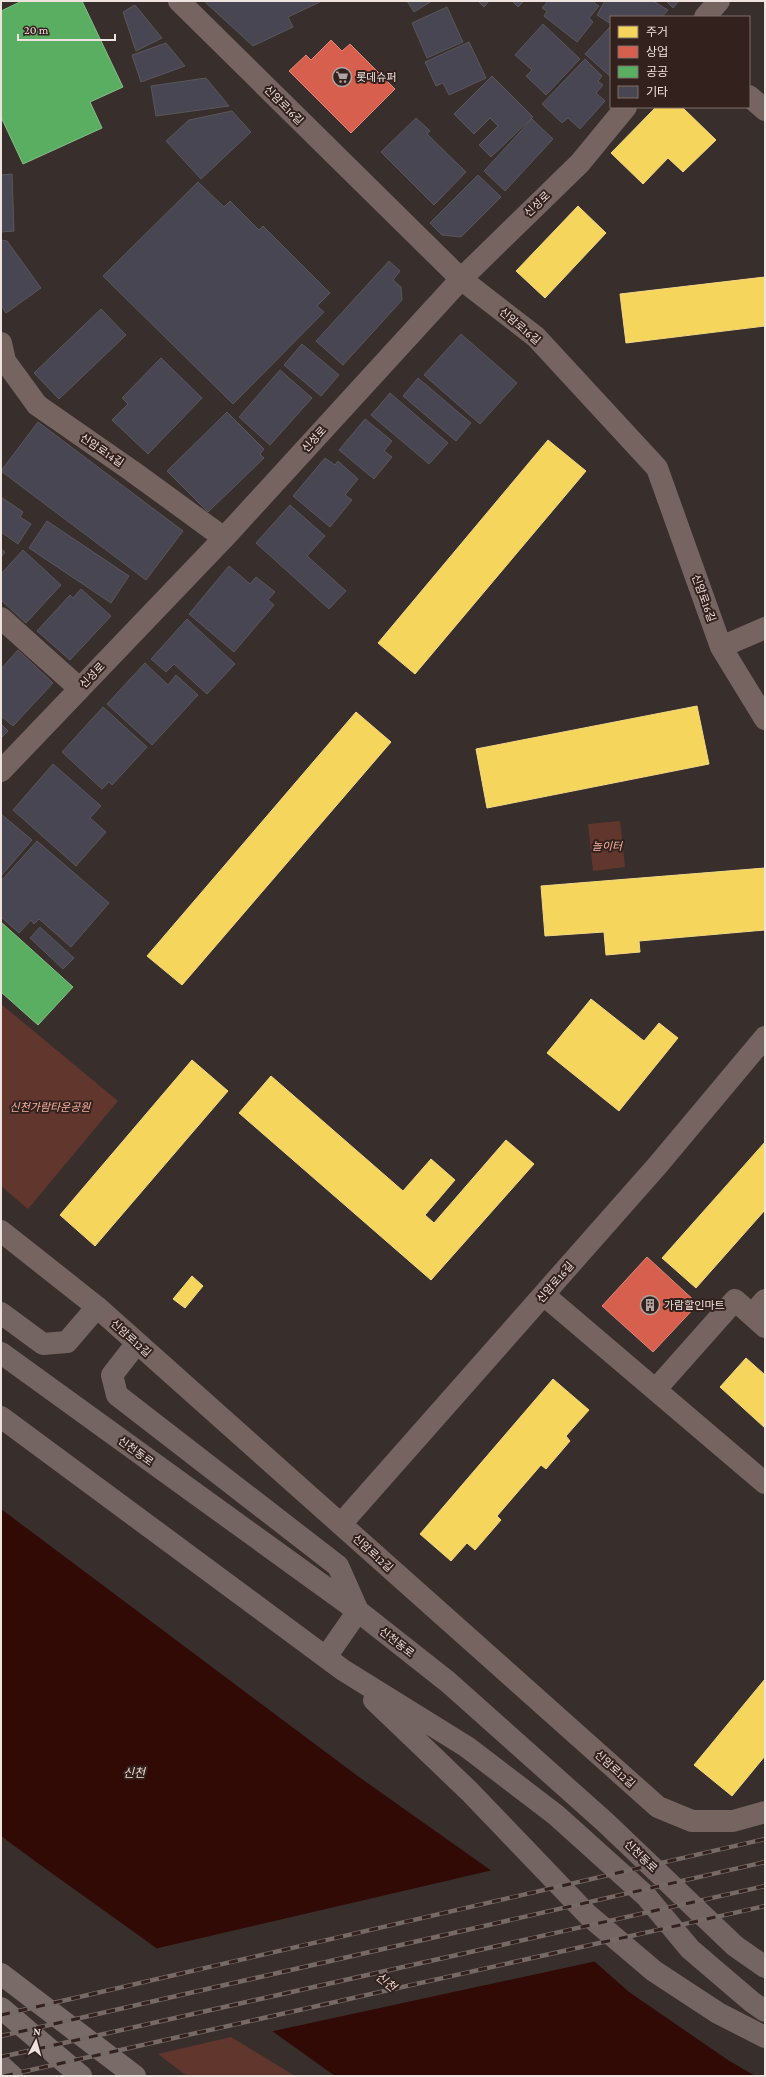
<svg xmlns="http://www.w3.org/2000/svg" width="766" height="2077" viewBox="0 0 766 2077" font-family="'Crimson Pro','Noto Sans KR',serif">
<rect width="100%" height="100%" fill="#382e2c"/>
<path fill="#61362d" d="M 620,821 L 625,867 L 593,871 L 588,824 Z
M 1,1004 L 118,1101 L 28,1209 L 1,1186 Z
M 231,2037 L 295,2076 L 187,2076 L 158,2054 Z"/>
<path fill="#310a06" d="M 1,1509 L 359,1777 L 496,1874 L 629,1992 L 728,2060 L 755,2076 L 335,2076 L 39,1864 L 1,1836 Z"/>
<path fill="#382e2c" d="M 493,1870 L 597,1961 L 269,2032 L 154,1949 Z"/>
<path fill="#f6d55c" stroke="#f4d984" d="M 656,107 L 682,107 L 716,140 L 683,172 L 668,158 L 643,184 L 611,153 Z
M 578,206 L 606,233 L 545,298 L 516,271 Z
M 765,277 L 765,326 L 626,343 L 620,294 Z
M 548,440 L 586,471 L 415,674 L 378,643 Z
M 697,706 L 709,764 L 487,808 L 476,749 Z
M 356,712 L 391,742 L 182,985 L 147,956 Z
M 765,868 L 765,930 L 639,941 L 640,952 L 606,955 L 604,932 L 545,936 L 541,886 Z
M 591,999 L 644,1041 L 659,1023 L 678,1038 L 619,1111 L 547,1053 Z
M 192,1060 L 228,1091 L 95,1246 L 60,1215 Z
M 271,1076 L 403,1191 L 431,1159 L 455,1180 L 425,1215 L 434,1223 L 506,1140 L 534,1164 L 431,1280 L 239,1113 Z
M 765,1142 L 765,1210 L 696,1288 L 662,1258 Z
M 192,1276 L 203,1286 L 185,1308 L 173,1299 Z
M 746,1358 L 765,1375 L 765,1428 L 720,1387 Z
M 553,1379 L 589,1410 L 566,1436 L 570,1441 L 546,1469 L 541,1465 L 497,1516 L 501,1520 L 475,1550 L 467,1543 L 451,1561 L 420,1534 Z
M 765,1679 L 765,1756 L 732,1796 L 694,1765 Z"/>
<path fill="#d6604d" stroke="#de8779" d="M 331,40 L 342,51 L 350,44 L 395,89 L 351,133 L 289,71 L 306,55 L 311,60 Z
M 647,1257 L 698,1304 L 653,1352 L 602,1306 Z"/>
<path fill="#5aae61" stroke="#87be87" d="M 22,1 L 82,1 L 123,87 L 90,102 L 102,128 L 23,164 L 1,117 L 1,11 Z
M 1,922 L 73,987 L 38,1025 L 1,992 Z"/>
<path fill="#484652" stroke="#5a575a" d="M 204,1 L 322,1 L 288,17 L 293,27 L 253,46 Z
M 407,1 L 432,1 L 414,12 Z
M 478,1 L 489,1 L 484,7 Z
M 512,1 L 524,1 L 518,7 Z
M 548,1 L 596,1 L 594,3 L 599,6 L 589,18 L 593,22 L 577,42 L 544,16 L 547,11 L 542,8 Z
M 605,1 L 653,1 L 668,10 L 662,17 L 611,17 L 611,24 L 597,15 Z
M 666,1 L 679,1 L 673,8 Z
M 135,5 L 162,38 L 136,51 L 123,12 Z
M 447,7 L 463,42 L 427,58 L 412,23 Z
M 543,24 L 580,59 L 546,95 L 526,76 L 532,70 L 515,55 Z
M 610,27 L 611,28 L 611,77 L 585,54 Z
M 469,42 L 486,78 L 449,95 L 443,83 L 436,86 L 425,62 Z
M 166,43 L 185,66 L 141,82 L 132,55 Z
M 585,59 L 602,76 L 598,81 L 603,85 L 596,93 L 605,101 L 580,129 L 568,118 L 562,123 L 542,104 Z
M 492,76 L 533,117 L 491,157 L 479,145 L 498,126 L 490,118 L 474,134 L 454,114 Z
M 206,78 L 229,106 L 156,116 L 151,86 Z
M 232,111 L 251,132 L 201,179 L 166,141 L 189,120 Z
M 416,118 L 430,131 L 427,134 L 466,172 L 434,205 L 381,152 Z
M 532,119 L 553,139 L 505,191 L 484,171 Z
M 12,174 L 14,231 L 1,232 L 1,175 Z
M 478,175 L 501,197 L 461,237 L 442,235 L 430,223 Z
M 198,182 L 224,207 L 230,201 L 259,230 L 263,226 L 330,293 L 317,306 L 324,312 L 233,404 L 103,276 Z
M 1,240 L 7,241 L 41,288 L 6,313 L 1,305 Z
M 389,261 L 400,271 L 393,280 L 401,287 L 402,300 L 343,365 L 316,341 Z
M 101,309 L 126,335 L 59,399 L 34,373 Z
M 461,334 L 517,383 L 480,424 L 424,375 Z
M 302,344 L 339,375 L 321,396 L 284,365 Z
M 161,358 L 202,398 L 148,454 L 112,420 L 128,404 L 122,398 Z
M 280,370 L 312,398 L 270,445 L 239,417 Z
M 418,378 L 471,423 L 456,441 L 403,396 Z
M 390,393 L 448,443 L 429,464 L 371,415 Z
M 227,412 L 264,449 L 260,454 L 264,458 L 208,512 L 167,471 Z
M 365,419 L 392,441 L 384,451 L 392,457 L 374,479 L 339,450 Z
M 38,422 L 183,531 L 146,580 L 1,471 Z
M 325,458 L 335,465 L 338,461 L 358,479 L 345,495 L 352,500 L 330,527 L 293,496 Z
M 1,497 L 23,512 L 20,517 L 31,524 L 18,544 L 1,532 Z
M 290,505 L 325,536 L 307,556 L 346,591 L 329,609 L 256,543 Z
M 47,521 L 129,576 L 111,603 L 29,548 Z
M 1,549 L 5,552 L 1,557 Z
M 23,550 L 61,585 L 26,623 L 1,600 L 1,574 Z
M 229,566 L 250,584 L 256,577 L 275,592 L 268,600 L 274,605 L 234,652 L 189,614 Z
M 81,589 L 111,616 L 70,660 L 37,631 L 70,595 L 73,598 Z
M 187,619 L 235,664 L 207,694 L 174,664 L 166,672 L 151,659 Z
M 18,650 L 53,683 L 13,726 L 1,716 L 1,669 Z
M 145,663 L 168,685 L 176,675 L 198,695 L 152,745 L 107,704 Z
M 103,707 L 147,747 L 112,785 L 109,782 L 102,789 L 62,752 Z
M 1,724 L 8,731 L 1,738 Z
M 53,764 L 101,806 L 90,818 L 106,832 L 76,866 L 13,810 Z
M 1,814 L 32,840 L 1,876 Z
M 37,841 L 109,903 L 71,947 L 39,919 L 34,924 L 31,920 L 19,933 L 1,917 L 1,881 Z
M 40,927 L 74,958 L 63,969 L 30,938 Z"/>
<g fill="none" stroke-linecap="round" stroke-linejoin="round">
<path stroke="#766460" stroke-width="22" d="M 179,1 L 461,279 L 536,337 L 657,468 L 721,647 L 765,719
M 705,17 L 719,1
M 749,96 L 765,110
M 1,343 L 5,361 L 37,405 L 132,471 L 224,538
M 1,618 L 79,688
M 721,647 L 765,628
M 1,771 L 224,538 L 461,279 L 580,163 L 626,107
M 1,1231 L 97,1307 L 658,1807 L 692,1821 L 733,1821 L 765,1812
M 544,1295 L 765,1483
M 752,1315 L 765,1300
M 656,1389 L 735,1300 L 765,1327
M 341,1524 L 657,1166 L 765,1037"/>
<path stroke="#746562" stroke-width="22" d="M 1,1313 L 43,1344 L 67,1342 L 97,1307
M 137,1343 L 112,1375 L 117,1395 L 338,1566 L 358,1611 L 326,1657
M 1,1353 L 358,1611 L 448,1682 L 605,1822 L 735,1946 L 765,1967
M 1,1417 L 343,1670 L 467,1747 L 556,1815 L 646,1896 L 690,1949 L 752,2002 L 765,2011
M 374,1700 L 469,1791 L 588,1915 L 654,1971 L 718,2013 L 765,2037"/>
<path stroke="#796b68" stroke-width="22" d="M 1,1974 L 135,2076
M 1,2008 L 81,2076
M 1,2066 L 12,2076"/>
<defs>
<path id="rail" d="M 1,2015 L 765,1839
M 1,2036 L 765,1862
M 1,2057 L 765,1886
M 4,2076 L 765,1906"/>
</defs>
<use href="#rail" stroke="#766a67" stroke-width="4.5"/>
<use href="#rail" stroke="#33211d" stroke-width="3" stroke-dasharray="9" stroke-linecap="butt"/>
</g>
<defs>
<symbol id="supermarket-ring" viewBox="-11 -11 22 22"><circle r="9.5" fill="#33211d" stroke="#afa4a1" stroke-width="1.5"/><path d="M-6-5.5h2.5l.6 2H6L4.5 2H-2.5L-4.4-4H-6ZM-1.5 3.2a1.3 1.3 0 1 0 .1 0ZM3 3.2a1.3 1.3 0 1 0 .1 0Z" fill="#afa4a1"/></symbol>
<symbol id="building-ring" viewBox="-11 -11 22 22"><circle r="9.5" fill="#33211d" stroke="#afa4a1" stroke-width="1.5"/><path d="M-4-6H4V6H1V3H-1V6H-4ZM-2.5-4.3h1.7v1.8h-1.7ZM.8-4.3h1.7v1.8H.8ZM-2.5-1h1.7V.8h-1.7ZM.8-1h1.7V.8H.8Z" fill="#afa4a1"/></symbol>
</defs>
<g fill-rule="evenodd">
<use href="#supermarket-ring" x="331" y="66" width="22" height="22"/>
<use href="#building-ring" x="639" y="1294" width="22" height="22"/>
</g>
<g text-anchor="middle" stroke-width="4" stroke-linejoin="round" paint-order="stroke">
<g font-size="11" fill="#efe3e0" stroke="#33211d" text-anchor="start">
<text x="356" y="81">롯데슈퍼</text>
<text x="664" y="1309">가람할인마트</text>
</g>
<g font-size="11" fill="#efe3e0" stroke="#33211d">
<text transform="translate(284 105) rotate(45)" y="4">신암로16길</text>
<text transform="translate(537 204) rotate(-44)" y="4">신성로</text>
<text transform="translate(520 326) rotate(40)" y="4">신암로16길</text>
<text transform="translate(314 439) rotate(-48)" y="4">신성로</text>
<text transform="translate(102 450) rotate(34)" y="4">신암로14길</text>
<text transform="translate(704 598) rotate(70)" y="4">신암로16길</text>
<text transform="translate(92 675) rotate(-46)" y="4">신성로</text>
<text transform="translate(555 1282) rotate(-49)" y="4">신암로16길</text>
<text transform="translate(131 1338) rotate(42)" y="4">신암로12길</text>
<text transform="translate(136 1451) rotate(36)" y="4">신천동로</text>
<text transform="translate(373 1553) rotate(42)" y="4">신암로12길</text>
<text transform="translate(397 1642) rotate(38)" y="4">신천동로</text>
<text transform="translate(615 1769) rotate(42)" y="4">신암로12길</text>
<text transform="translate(641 1856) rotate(44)" y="4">신천동로</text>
</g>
<g font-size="11" font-style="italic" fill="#fab3a2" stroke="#33211d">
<text x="607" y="850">놀이터</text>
<text x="50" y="1111">신천가람타운공원</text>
</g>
<g font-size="12" font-style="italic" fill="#f3dad4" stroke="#33211d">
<text x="134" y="1777">신천</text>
<text transform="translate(386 1982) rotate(38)" y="4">신천</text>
</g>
</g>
<rect width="766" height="2077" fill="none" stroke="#efe3e0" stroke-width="4"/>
<rect x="610" y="16" width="140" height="92" fill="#33211d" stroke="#7e6f6b"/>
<rect x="618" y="26" width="20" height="12" fill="#f6d55c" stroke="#7e6f6b"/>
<text x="646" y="36" font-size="12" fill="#efe3e0">주거</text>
<rect x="618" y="46" width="20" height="12" fill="#d6604d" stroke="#7e6f6b"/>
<text x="646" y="56" font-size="12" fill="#efe3e0">상업</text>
<rect x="618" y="66" width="20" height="12" fill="#5aae61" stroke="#7e6f6b"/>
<text x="646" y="76" font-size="12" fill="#efe3e0">공공</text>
<rect x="618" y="86" width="20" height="12" fill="#484652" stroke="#7e6f6b"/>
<text x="646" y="96" font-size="12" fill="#efe3e0">기타</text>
<g transform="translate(36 2041) rotate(6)" stroke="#33211d" stroke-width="3" paint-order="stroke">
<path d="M0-3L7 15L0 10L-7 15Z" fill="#efe3e0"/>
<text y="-6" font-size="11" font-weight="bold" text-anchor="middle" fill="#efe3e0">N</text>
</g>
<path d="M18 34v6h97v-6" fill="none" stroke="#efe3e0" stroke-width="2"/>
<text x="24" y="34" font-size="12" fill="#efe3e0" stroke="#33211d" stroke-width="3" paint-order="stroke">20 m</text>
</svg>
